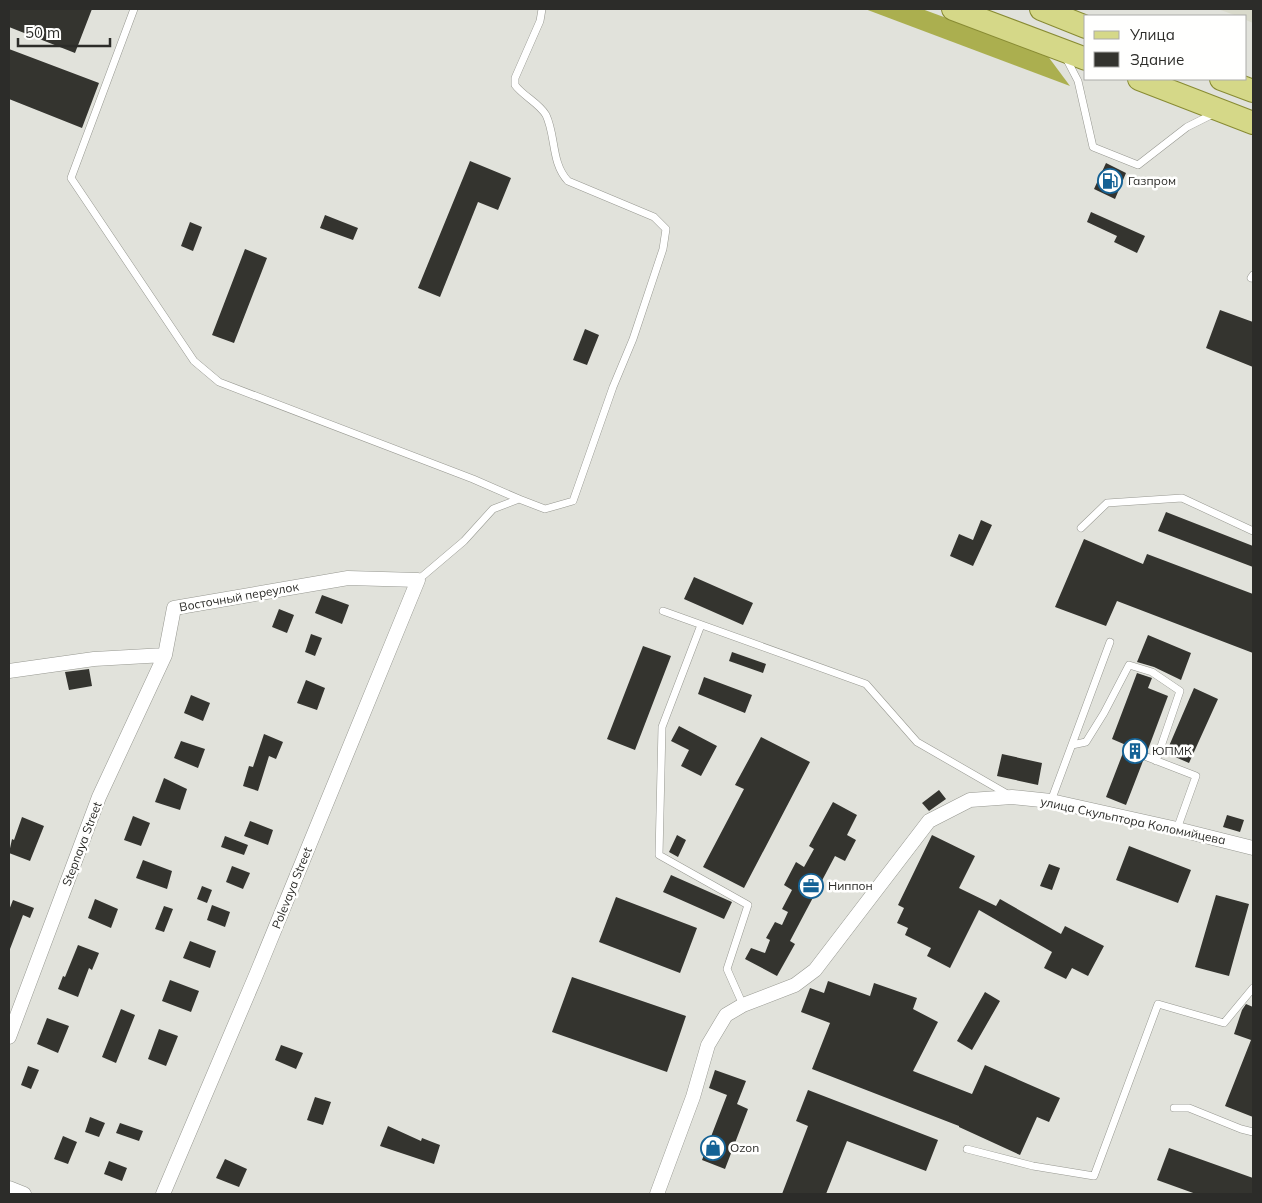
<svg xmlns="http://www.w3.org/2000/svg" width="1262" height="1203" viewBox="0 0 1262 1203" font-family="Mulish,sans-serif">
<rect width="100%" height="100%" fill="#e1e2db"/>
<path fill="#d9dacb" d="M 1218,9 L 1253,9 L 1253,23 L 1246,20 L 1246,16 L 1237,16 Z"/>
<path fill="#abaf4f" d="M 865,9 L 922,9 L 1047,55 L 1070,86 Z"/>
<path fill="#34342f" d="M 9,9 L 92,9 L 75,53 L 9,27 Z
M 9,49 L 99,83 L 82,128 L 9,99 Z
M 470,161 L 511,178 L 498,210 L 478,202 L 440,297 L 418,288 Z
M 1106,163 L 1126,173 L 1115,199 L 1094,189 Z
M 1091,212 L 1145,236 L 1137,253 L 1114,242 L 1117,236 L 1087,222 Z
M 325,215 L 358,228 L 353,240 L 320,228 Z
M 190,222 L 202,227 L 193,251 L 181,246 Z
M 245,249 L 267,258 L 234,343 L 212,335 Z
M 1220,310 L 1253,322 L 1253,367 L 1206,348 Z
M 585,329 L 599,335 L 587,365 L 573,360 Z
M 1166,512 L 1253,546 L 1253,567 L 1158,531 Z
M 981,520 L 992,525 L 973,566 L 950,556 L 959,534 L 973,540 Z
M 1084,539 L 1143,564 L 1147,554 L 1253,594 L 1253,653 L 1117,601 L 1106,626 L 1055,607 Z
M 694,577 L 753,603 L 743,625 L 684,599 Z
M 322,595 L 349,605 L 342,624 L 315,613 Z
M 279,609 L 294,615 L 287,633 L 272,627 Z
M 311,634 L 322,638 L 315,656 L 305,652 Z
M 1148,635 L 1191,653 L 1181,680 L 1154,667 L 1137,662 Z
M 643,646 L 671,656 L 635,750 L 607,739 Z
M 732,652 L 766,664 L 763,673 L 729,661 Z
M 89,669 L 92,686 L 69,690 L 65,672 Z
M 1137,673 L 1152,678 L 1148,688 L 1168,696 L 1147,752 L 1142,756 L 1143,761 L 1126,805 L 1106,797 L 1126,745 L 1112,739 Z
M 704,677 L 752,695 L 745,713 L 698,694 Z
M 306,680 L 325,688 L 317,710 L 297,703 Z
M 1194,688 L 1218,699 L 1189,763 L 1166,753 Z
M 191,695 L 210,703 L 203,721 L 184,713 Z
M 679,726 L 717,746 L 701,776 L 681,766 L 689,750 L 671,741 Z
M 264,734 L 283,742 L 276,759 L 269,756 L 258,791 L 243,786 L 249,766 L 253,767 Z
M 761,737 L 810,762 L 744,888 L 703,867 L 744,789 L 735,785 Z
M 181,741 L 205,749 L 198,768 L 174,758 Z
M 1002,754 L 1042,763 L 1038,785 L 997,776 Z
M 164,778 L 187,789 L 180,810 L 155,802 Z
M 939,790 L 946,799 L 929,811 L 922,803 Z
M 833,802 L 857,815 L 847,835 L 856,840 L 845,861 L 835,856 L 790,941 L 795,944 L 777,976 L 745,959 L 751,948 L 765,953 L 770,940 L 766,938 L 775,922 L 782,925 L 788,912 L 782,909 L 792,890 L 784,885 L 796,862 L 804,867 L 814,849 L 809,846 Z
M 1227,815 L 1244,820 L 1240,832 L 1223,827 Z
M 133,816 L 150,823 L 141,846 L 124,840 Z
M 22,817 L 44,826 L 30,861 L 9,853 L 12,839 L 14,840 Z
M 250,821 L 273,830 L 268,845 L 244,836 Z
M 677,835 L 686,840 L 678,857 L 669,852 Z
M 932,835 L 975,856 L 959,888 L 996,906 L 1000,899 L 1061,934 L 1065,926 L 1104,946 L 1088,976 L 1072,968 L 1066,979 L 1044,968 L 1052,952 L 979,910 L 950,968 L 927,956 L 931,948 L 905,935 L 908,928 L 897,923 L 904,908 L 898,905 Z
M 225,836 L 248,845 L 244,855 L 221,847 Z
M 1129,846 L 1191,870 L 1178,903 L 1116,880 Z
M 143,860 L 172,871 L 167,889 L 136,878 Z
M 1049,864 L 1060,868 L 1052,890 L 1040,886 Z
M 232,866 L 250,873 L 243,889 L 226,882 Z
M 671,875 L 732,902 L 724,919 L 663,892 Z
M 202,886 L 212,890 L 207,903 L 197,899 Z
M 1216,895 L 1249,904 L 1229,976 L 1195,967 Z
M 616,897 L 697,928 L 680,973 L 599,942 Z
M 95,899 L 118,909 L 111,928 L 88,918 Z
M 13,900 L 34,908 L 30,918 L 23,915 L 10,949 L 9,910 Z
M 212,905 L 230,912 L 225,927 L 207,920 Z
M 164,906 L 173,909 L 164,932 L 155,929 Z
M 190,941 L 216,951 L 210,968 L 183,958 Z
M 78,945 L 99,953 L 92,970 L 89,968 L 78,997 L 58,989 L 63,976 L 65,977 Z
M 572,977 L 686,1016 L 667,1072 L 552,1032 Z
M 170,980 L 199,991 L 191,1012 L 162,1001 Z
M 828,981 L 870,996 L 874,983 L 917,998 L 913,1009 L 938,1022 L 913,1071 L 972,1094 L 985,1065 L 1060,1098 L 1049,1122 L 1037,1117 L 1020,1155 L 959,1127 L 959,1126 L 812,1069 L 830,1023 L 801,1012 L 810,988 L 824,993 Z
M 985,992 L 1000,1001 L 972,1050 L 957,1041 Z
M 1246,1004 L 1253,1007 L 1253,1117 L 1225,1106 L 1251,1040 L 1234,1034 L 1242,1010 Z
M 121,1009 L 135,1015 L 116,1063 L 102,1057 Z
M 47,1018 L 69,1026 L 58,1053 L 37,1044 Z
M 159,1029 L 178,1036 L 166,1066 L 148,1059 Z
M 281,1045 L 303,1053 L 296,1069 L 275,1060 Z
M 28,1066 L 39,1070 L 31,1089 L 21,1085 Z
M 715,1070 L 746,1081 L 737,1104 L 748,1109 L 725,1169 L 702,1160 L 727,1095 L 709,1088 Z
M 808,1090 L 938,1140 L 926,1171 L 847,1141 L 826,1194 L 782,1194 L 808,1126 L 796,1121 Z
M 315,1097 L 331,1102 L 323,1125 L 307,1120 Z
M 90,1117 L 105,1123 L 99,1137 L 85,1132 Z
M 120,1123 L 143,1131 L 139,1141 L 116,1133 Z
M 388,1126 L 421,1141 L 422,1138 L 440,1145 L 434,1164 L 380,1146 Z
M 63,1136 L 77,1142 L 68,1164 L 54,1159 Z
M 1169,1148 L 1253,1178 L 1253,1194 L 1196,1194 L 1157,1180 Z
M 225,1159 L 247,1169 L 239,1187 L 216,1178 Z
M 109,1161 L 127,1168 L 122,1181 L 104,1174 Z"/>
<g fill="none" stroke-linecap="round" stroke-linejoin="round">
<defs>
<path id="lane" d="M 134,9 L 71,178 L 194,361 L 219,382 L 473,479 L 519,499
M 1065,56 L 1078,81 L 1093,147 L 1138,165 L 1187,127 L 1215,113
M 1251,278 L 1253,275
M 1081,528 L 1107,503 L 1182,498 L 1253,531
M 418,580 L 464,541 L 493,509 L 519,499 L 545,509 L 573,501 L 613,387 L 633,339 L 663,249 L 666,229 L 654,217 L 568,181 C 551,163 556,136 546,115 C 539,103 523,96 515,85 L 515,78 L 540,21 L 542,9
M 663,611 L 866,684 L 917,742 L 1009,795
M 701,625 L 662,727 L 659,855 L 748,905 L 727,969 L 743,1005
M 1072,745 L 1086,742 L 1104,713 L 1129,665 L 1152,672 L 1180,691 L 1156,761
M 1147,757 L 1196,776 L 1177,829
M 1051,801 L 1110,642
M 1174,1108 L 1189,1108 L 1241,1129 L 1253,1132
M 967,1149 L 1033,1166 L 1094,1176 L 1158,1004 L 1224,1023 L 1253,988"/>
<path id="street" d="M 9,671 L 94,659 L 165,655 L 174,608 L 348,578 L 418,580 L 256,975 L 163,1194
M 9,1037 L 99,797 L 165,655
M 9,1188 L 24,1194
M 657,1194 L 693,1097 L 708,1045 L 726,1015 L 743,1005 L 795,985 L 815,970 L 929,821 L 970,800 L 1012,797 L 1051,801 L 1177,829 L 1253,848"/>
<path id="primary" d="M 953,9 L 1086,59
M 1041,9 L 1086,27
M 1139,79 L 1253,123
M 1221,79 L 1253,91"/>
</defs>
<use href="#lane" stroke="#979891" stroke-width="8"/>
<use href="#street" stroke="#979891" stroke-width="15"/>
<use href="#primary" stroke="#888b33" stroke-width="24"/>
<use href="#lane" stroke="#fff" stroke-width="7"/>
<use href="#street" stroke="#fff" stroke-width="14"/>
<use href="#primary" stroke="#d5d888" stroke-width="22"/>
</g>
<defs>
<symbol id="fuel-ring" viewBox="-11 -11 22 22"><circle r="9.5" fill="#fffffe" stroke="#156295" stroke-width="1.5"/><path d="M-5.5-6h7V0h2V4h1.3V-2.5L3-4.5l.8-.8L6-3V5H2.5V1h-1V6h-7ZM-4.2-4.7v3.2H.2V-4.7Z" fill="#156295"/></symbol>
<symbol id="building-ring" viewBox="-11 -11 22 22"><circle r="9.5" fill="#fffffe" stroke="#156295" stroke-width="1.5"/><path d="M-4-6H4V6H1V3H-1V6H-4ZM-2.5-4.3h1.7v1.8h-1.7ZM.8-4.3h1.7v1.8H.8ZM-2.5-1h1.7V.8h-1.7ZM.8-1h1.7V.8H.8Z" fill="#156295"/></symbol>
<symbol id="office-ring" viewBox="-11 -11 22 22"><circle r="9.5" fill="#fffffe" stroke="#156295" stroke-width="1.5"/><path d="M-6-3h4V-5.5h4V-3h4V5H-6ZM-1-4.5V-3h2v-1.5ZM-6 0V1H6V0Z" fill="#156295"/></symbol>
<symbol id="shop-ring" viewBox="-11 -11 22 22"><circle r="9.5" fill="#fffffe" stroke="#156295" stroke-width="1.5"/><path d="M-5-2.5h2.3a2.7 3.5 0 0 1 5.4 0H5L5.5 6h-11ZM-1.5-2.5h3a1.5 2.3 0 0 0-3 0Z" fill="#156295"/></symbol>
</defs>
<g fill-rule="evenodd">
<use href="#fuel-ring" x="1096" y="167" width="28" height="28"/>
<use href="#building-ring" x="1121" y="737" width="28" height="28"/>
<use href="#office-ring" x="797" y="872" width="28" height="28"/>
<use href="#shop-ring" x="699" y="1134" width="28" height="28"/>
</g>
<g text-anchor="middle" stroke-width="5" stroke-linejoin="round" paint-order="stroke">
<g font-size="12" fill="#2c2c29" stroke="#fffffe" text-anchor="start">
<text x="1128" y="185">Газпром</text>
<text x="1152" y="755">ЮПМК</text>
<text x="828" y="890">Ниппон</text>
<text x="730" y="1152">Ozon</text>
</g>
<g font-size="12" fill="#2c2c29" stroke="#fffffe">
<text transform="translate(239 597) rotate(-10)" y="4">Восточный переулок</text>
<text transform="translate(1133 821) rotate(12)" y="4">улица Скульптора Коломийцева</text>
<text transform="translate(82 844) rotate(-69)" y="4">Stepnaya Street</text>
<text transform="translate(292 888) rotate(-68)" y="4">Polevaya Street</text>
</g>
</g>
<rect width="1262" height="1203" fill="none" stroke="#2c2c29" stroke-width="20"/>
<rect x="1084" y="15" width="162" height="65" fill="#fffffe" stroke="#ababa9"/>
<rect x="1094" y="31" width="25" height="8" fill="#d5d888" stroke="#ababa9"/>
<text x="1130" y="40" font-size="15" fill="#2c2c29">Улица</text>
<rect x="1094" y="52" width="25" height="15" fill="#34342f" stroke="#ababa9"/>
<text x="1130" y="65" font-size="15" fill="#2c2c29">Здание</text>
<path d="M18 38v8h92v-8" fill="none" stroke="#2c2c29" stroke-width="2.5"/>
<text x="25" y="38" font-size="15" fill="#2c2c29" stroke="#fffffe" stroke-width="4" paint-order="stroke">50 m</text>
</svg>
